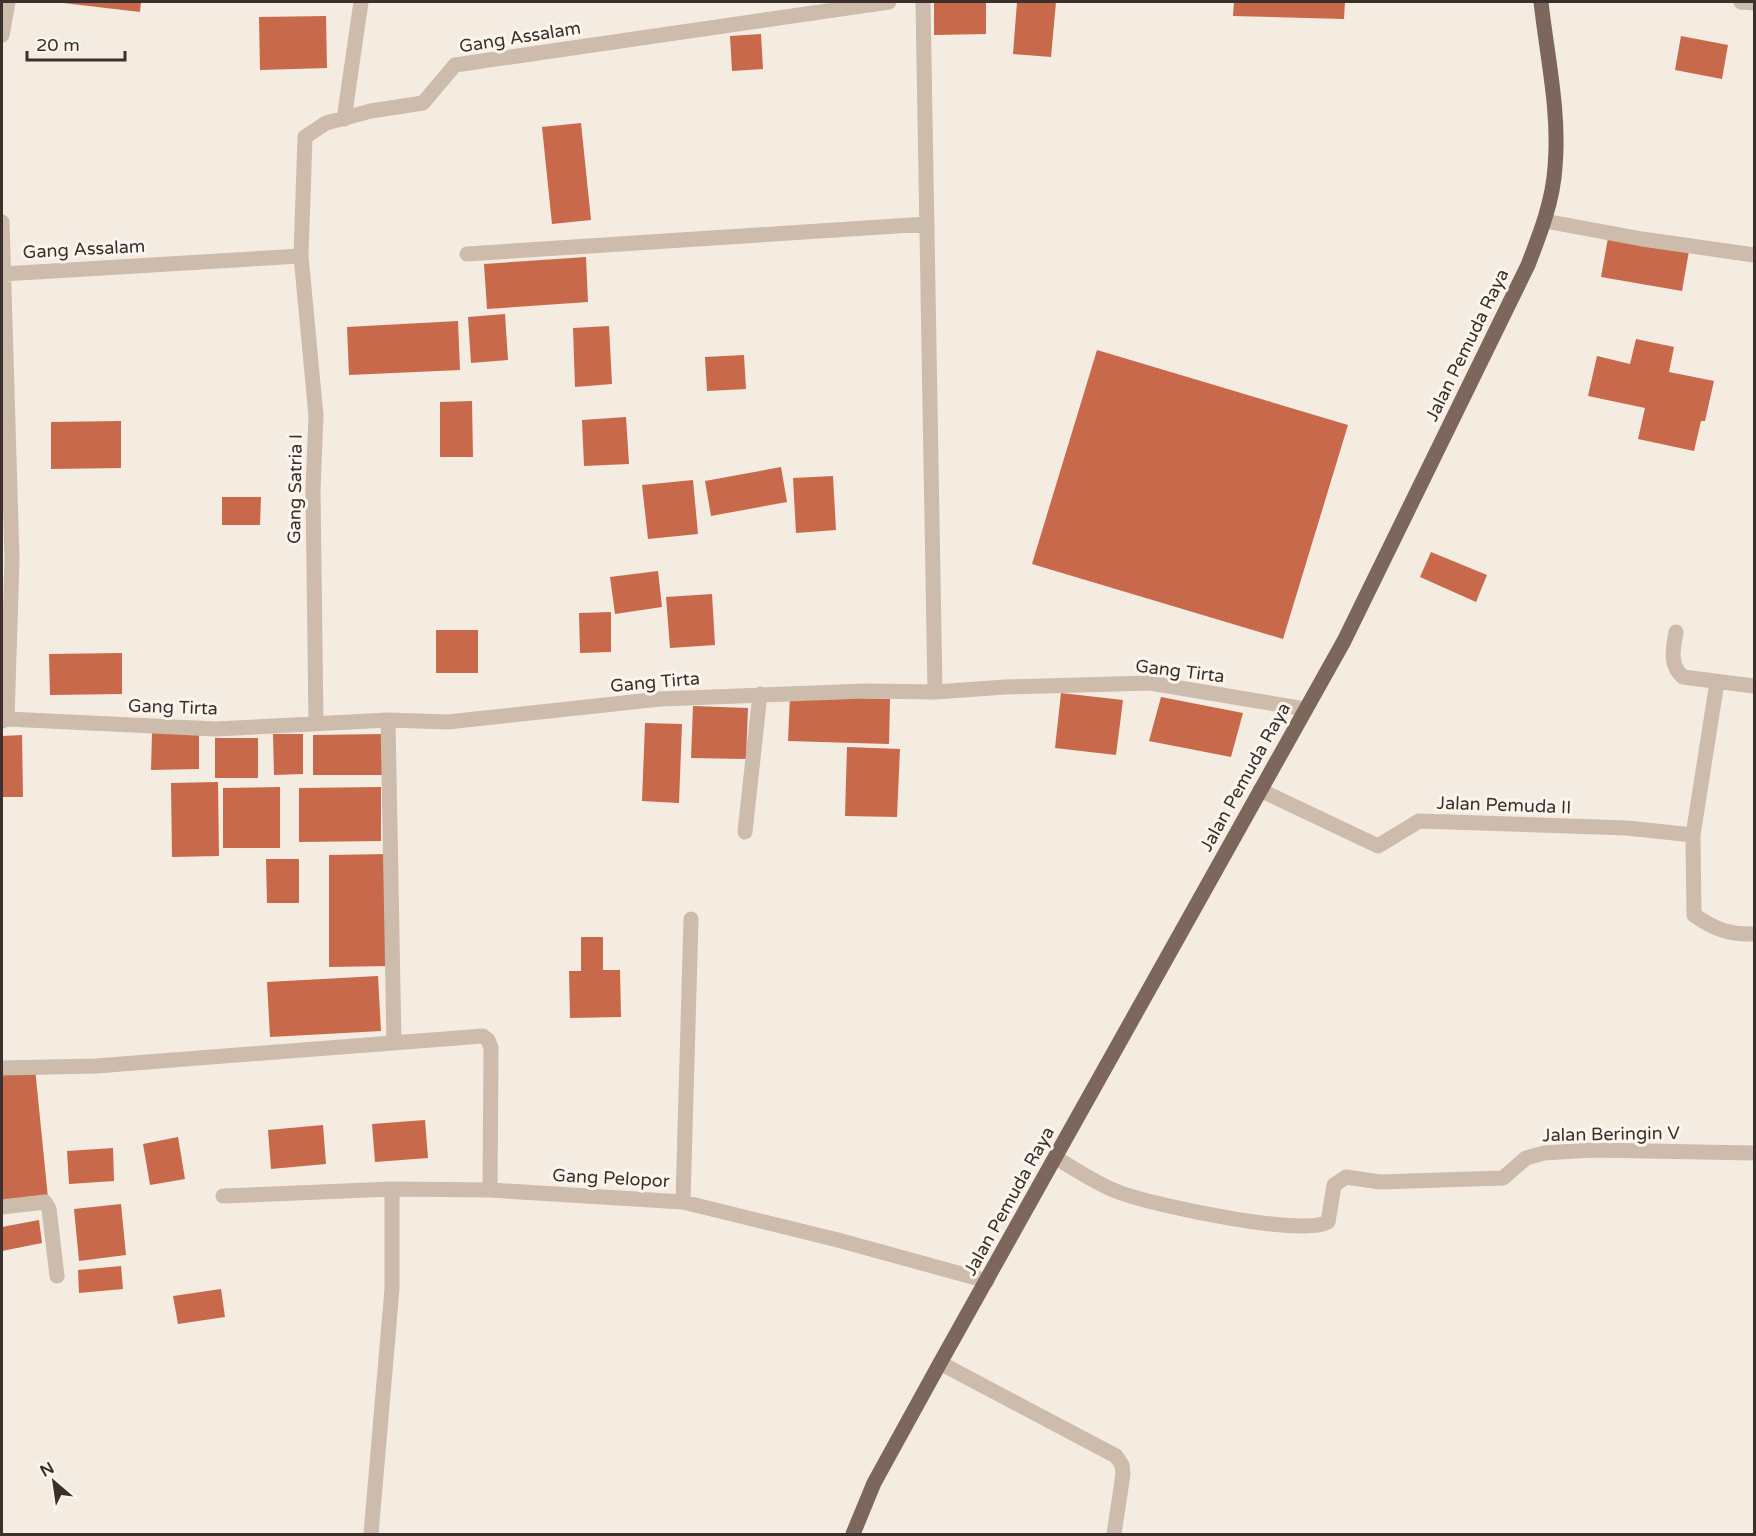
<svg xmlns="http://www.w3.org/2000/svg" width="1756" height="1536" viewBox="0 0 1756 1536" font-family="'Varela Round',sans-serif">
<rect width="100%" height="100%" fill="#f4ebe1"/>
<path fill="#c8694b" d="M 55,2 L 141,2 L 140,12 Z
M 934,2 L 986,2 L 986,34 L 934,35 Z
M 1017,2 L 1056,2 L 1051,57 L 1013,54 Z
M 1234,2 L 1345,2 L 1344,19 L 1233,16 Z
M 326,16 L 327,68 L 260,70 L 259,17 Z
M 761,34 L 763,69 L 732,71 L 730,36 Z
M 1681,36 L 1728,45 L 1722,79 L 1675,70 Z
M 581,123 L 591,220 L 552,224 L 542,127 Z
M 1608,238 L 1689,251 L 1682,291 L 1601,277 Z
M 586,257 L 588,302 L 487,309 L 484,264 Z
M 505,314 L 508,360 L 471,363 L 468,317 Z
M 458,321 L 460,370 L 349,375 L 347,327 Z
M 609,326 L 612,384 L 575,387 L 573,328 Z
M 1636,339 L 1674,347 L 1669,372 L 1714,381 L 1705,421 L 1701,421 L 1694,451 L 1638,439 L 1645,408 L 1588,396 L 1597,356 L 1630,364 Z
M 1097,350 L 1348,425 L 1283,639 L 1032,564 Z
M 744,355 L 746,389 L 707,391 L 705,357 Z
M 472,401 L 473,457 L 440,457 L 440,402 Z
M 626,417 L 629,464 L 584,466 L 582,420 Z
M 121,421 L 121,468 L 51,469 L 51,422 Z
M 781,467 L 787,502 L 711,516 L 705,481 Z
M 833,476 L 836,530 L 796,533 L 793,478 Z
M 693,480 L 698,534 L 648,539 L 642,485 Z
M 222,497 L 261,497 L 260,525 L 222,525 Z
M 1431,552 L 1487,575 L 1476,602 L 1420,577 Z
M 658,571 L 662,607 L 615,614 L 610,577 Z
M 712,594 L 715,645 L 670,648 L 666,597 Z
M 611,612 L 611,652 L 580,653 L 579,613 Z
M 436,630 L 478,630 L 478,673 L 436,673 Z
M 122,653 L 122,694 L 50,695 L 49,654 Z
M 1061,693 L 1123,700 L 1116,755 L 1055,748 Z
M 790,696 L 890,699 L 889,744 L 788,741 Z
M 1161,697 L 1243,713 L 1231,757 L 1149,741 Z
M 693,706 L 748,708 L 746,759 L 691,758 Z
M 645,723 L 682,724 L 679,803 L 642,801 Z
M 152,733 L 199,733 L 199,769 L 151,770 Z
M 273,734 L 303,734 L 303,774 L 274,775 Z
M 383,734 L 383,775 L 313,775 L 313,735 Z
M 22,735 L 23,797 L 2,797 L 2,736 Z
M 215,738 L 258,738 L 258,778 L 215,778 Z
M 847,747 L 900,749 L 897,817 L 845,816 Z
M 218,782 L 219,856 L 172,857 L 171,783 Z
M 280,787 L 280,848 L 223,848 L 223,788 Z
M 381,787 L 381,841 L 299,842 L 299,788 Z
M 388,854 L 389,966 L 329,967 L 329,855 Z
M 266,859 L 299,859 L 299,903 L 267,903 Z
M 581,937 L 603,937 L 603,970 L 620,970 L 621,1017 L 570,1018 L 569,971 L 581,971 Z
M 378,976 L 381,1031 L 270,1037 L 267,982 Z
M 35,1068 L 48,1198 L 2,1203 L 2,1072 Z
M 425,1120 L 428,1158 L 375,1162 L 372,1124 Z
M 323,1125 L 326,1164 L 271,1169 L 268,1130 Z
M 178,1137 L 185,1179 L 150,1185 L 143,1144 Z
M 113,1148 L 114,1181 L 69,1184 L 67,1151 Z
M 121,1204 L 126,1255 L 79,1261 L 74,1209 Z
M 39,1220 L 42,1243 L 2,1251 L 2,1227 Z
M 121,1266 L 123,1289 L 79,1293 L 78,1270 Z
M 221,1289 L 225,1317 L 178,1324 L 173,1296 Z"/>
<g fill="none" stroke-linecap="round" stroke-linejoin="round">
<path stroke="#cdbbac" stroke-width="15" d="M 940,1363 L 1116,1456 L 1122,1465 L 1123,1474 L 1114,1534"/>
<path stroke="#cdbbac" stroke-width="15" d="M 923,2 L 935,692
M 1741,2 L 1754,3
M 2,35 L 8,2
M 344,119 L 361,2
M 1545,221 L 1642,239 L 1754,255
M 2,222 L 12,559 L 7,719 L 2,721
M 467,254 L 927,224
M 301,256 L 316,416 L 313,489 L 316,724
M 3,274 L 301,256 L 305,137 L 326,123 L 371,111 L 423,103 L 455,65 L 889,2
M 1676,632 C 1673,650 1669,665 1683,677 L 1754,686
M 1717,682 L 1693,835 L 1694,915 C 1714,929 1730,935 1754,934
M 7,719 L 216,729 L 388,720 L 448,722 L 660,699 L 865,691 L 935,692 L 1005,687 L 1150,683 L 1305,709
M 388,720 L 394,1043
M 1260,790 L 1378,846 L 1419,821 L 1627,828 L 1693,835
M 745,832 L 760,694
M 2,1068 L 96,1066 L 483,1036 L 488,1040 L 491,1048 L 490,1190
M 1056,1158 C 1077,1170 1098,1185 1121,1193 C 1154,1205 1301,1237 1328,1222 L 1334,1185 L 1346,1177 L 1380,1182 L 1503,1178 L 1526,1158 L 1544,1153 L 1593,1150 L 1754,1153
M 223,1196 L 392,1189 L 490,1190 L 683,1202 L 838,1240 L 987,1281
M 683,1202 L 691,919
M 2,1207 L 45,1202 L 49,1209 L 57,1276
M 371,1534 L 392,1289 L 392,1189"/>
<path stroke="#7d675c" stroke-width="15" d="M 853,1534 L 874,1483 L 940,1363 L 1344,641 L 1528,265 C 1540,234 1553,201 1555,167 C 1560,113 1547,56 1541,2"/>
</g>
<g text-anchor="middle" stroke-width="6" stroke-linejoin="round" paint-order="stroke">
<g font-size="18" fill="#3b302b" stroke="#fbf5ee">
<text transform="translate(520 37) rotate(-9)" y="6">Gang Assalam</text>
<text transform="translate(84 249) rotate(-3)" y="6">Gang Assalam</text>
<text transform="translate(1467 345) rotate(-64)" y="6">Jalan Pemuda Raya</text>
<text transform="translate(295 489) rotate(-89)" y="6">Gang Satria I</text>
<text transform="translate(1180 671) rotate(7)" y="6">Gang Tirta</text>
<text transform="translate(655 682) rotate(-5)" y="6">Gang Tirta</text>
<text transform="translate(173 707) rotate(2)" y="6">Gang Tirta</text>
<text transform="translate(1245 777) rotate(-61)" y="6">Jalan Pemuda Raya</text>
<text transform="translate(1504 805) rotate(2)" y="6">Jalan Pemuda II</text>
<text transform="translate(1611 1134) rotate(-1)" y="6">Jalan Beringin V</text>
<text transform="translate(611 1178) rotate(3)" y="6">Gang Pelopor</text>
<text transform="translate(1009 1201) rotate(-61)" y="6">Jalan Pemuda Raya</text>
</g>
</g>
<rect width="1756" height="1536" fill="none" stroke="#3b302b" stroke-width="6"/>
<g transform="translate(54 1482) rotate(331)" stroke="#fbf5ee" stroke-width="4.5" paint-order="stroke">
<path d="M0-4.5L10 22L0 15L-10 22Z" fill="#3b302b"/>
<text y="-9" font-size="16" font-weight="bold" text-anchor="middle" fill="#3b302b">N</text>
</g>
<path d="M27 51v9h98v-9" fill="none" stroke="#3b302b" stroke-width="3"/>
<text x="36" y="51" font-size="18" fill="#3b302b" stroke="#fbf5ee" stroke-width="4.5" paint-order="stroke">20 m</text>
</svg>
